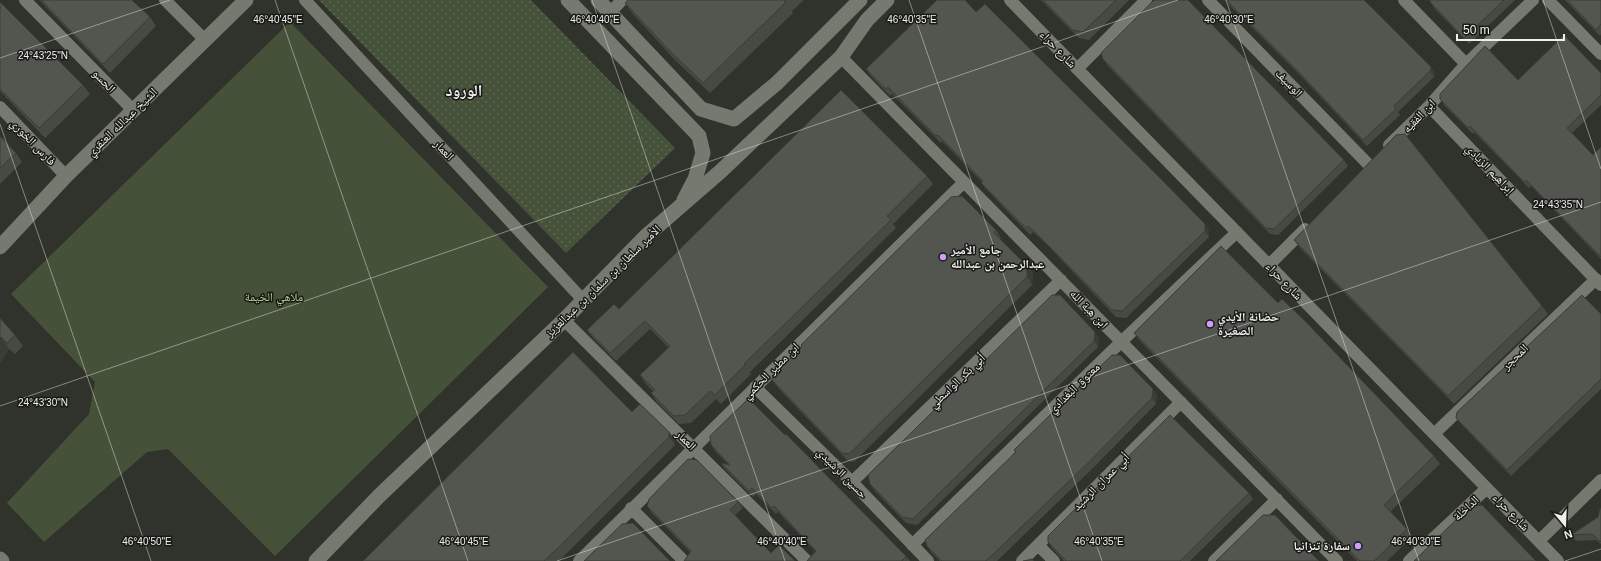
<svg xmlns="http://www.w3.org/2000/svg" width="1601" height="561" viewBox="0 0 1601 561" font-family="Arial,'Noto Naskh Arabic',sans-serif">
<defs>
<pattern id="garden-dots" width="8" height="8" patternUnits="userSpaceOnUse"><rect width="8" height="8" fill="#46513a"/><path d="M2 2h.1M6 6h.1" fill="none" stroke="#616a57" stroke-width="1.8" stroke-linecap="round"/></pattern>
</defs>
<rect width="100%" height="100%" fill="#30332c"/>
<path fill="#46513a" d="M 290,22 L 548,287 L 275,556 L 168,449 L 147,452 L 44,542 L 7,503 L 89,414 L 95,382 L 11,294 Z"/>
<path fill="url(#garden-dots)" d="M 319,0 L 531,0 L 675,148 L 566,253 Z"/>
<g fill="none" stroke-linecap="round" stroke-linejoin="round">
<path stroke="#757970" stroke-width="12" d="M 25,0 L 133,110
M 165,0 L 205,40
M 305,0 L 583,300
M 1010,0 L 1558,561
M 1208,0 L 1369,165
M 1404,0 L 1466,64
M 1548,0 L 1601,54
M 611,12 L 622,0
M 841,57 L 1337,561
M 1077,69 L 1146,0
M 1429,106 L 1601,285
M 0,107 L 66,176
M 1389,145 L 1429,106 L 1466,64 L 1533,0
M 1269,265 L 1305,229
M 564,320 L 807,561
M 755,387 L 852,482 L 928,561
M 1434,434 L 1596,279
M 852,482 L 1061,280
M 631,508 L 684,561
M 1539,541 L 1601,480
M 912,545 L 1121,342 L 1237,232
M 1038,545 L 1054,561
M 579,561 L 964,182
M 1022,561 L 1181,402
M 1214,561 L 1277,499
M 1409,561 L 1487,488"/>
<path stroke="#757970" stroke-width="15" d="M 568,0 L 699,136 L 703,153 L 695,179 L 684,200
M 598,0 L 701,109 L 734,119 L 777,83 L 860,0
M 0,247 L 66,176 L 246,0
M 0,559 L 2,561
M 316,561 L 380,495 L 564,320 L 645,237 L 721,171 L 841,57 L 867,20 L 887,0"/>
</g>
<path fill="#474a43" d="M 39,0 L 132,0 L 150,17 L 156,26 L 110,73 Z
M 628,0 L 804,0 L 792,11 L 793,13 L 710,93 L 675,60 L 632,13 L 625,3 Z
M 1041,0 L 1129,0 L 1089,40 L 1079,38 Z
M 1224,0 L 1364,0 L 1435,73 L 1434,77 L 1398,112 L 1400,115 L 1367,146 L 1295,70 Z
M 1429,0 L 1515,0 L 1469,44 L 1434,8 Z
M 1565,0 L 1601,0 L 1601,34 L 1600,36 Z
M 0,2 L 83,85 L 90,94 L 45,138 L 0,91 Z
M 976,12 L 1205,224 L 1209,231 L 1209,237 L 1126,318 L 1116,317 L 1047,245 L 1033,232 L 1030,235 L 986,189 L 981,183 L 982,182 L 942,141 L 941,143 L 892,94 L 890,96 L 871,76 L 866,69 Z
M 1103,59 L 1344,160 L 1348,166 L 1278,235 L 1270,234 L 1107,65 Z
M 1601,73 L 1601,105 L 1572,133 L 1593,155 L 1601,147 L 1601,259 L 1531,186 L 1529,188 L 1474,132 L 1473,134 L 1444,105 L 1440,99 L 1518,80 Z
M 0,136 L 16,153 L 22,162 L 0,184 Z
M 927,176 L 933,184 L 893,224 L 896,228 L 750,372 L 751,374 L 721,404 L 716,399 L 691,423 L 679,424 L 657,402 L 651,393 L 653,391 L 646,384 L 640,375 L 669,348 L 650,329 L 616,361 L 593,338 L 587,330 L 619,309 Z
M 996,230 L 1001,238 L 1000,239 L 1027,266 L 1033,273 L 1032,285 L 854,462 L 848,461 L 778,388 L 772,380 Z
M 1294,240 L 1542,306 L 1548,314 L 1454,404 L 1300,248 Z
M 1278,303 L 1434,456 L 1440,464 L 1390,512 L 1407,529 L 1412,537 L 1387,561 L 1357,561 L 1140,341 L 1134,333 Z
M 1601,314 L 1601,389 L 1511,476 L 1461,424 L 1456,418 Z
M 0,318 L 15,335 L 23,346 L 15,354 L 9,349 L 0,363 Z
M 1099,338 L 1098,347 L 917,525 L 906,523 L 874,490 L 870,484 Z
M 1157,395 L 1156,404 L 1093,468 L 997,561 L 940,561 L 931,552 L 927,546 L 1015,452 L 1014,450 Z
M 632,412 L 675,440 L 675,445 L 559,561 L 363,561 Z
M 785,435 L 906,556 L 910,561 L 807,561 L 815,551 L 778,512 L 776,514 L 756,494 L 753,497 L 725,469 L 721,463 L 728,464 L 715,451 L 711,445 Z
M 1249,493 L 1253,499 L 1190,561 L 1064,561 L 1052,548 L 1048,542 Z
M 738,502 L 743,508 L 735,515 L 771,553 L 685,561 L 690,552 L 651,512 L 647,506 Z
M 1601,508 L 1601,544 L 1596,540 L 1576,541 L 1571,535 L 1598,517 Z"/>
<path fill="#393c37" d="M 1431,67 L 1435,73 L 1434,77 L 1430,71 Z
M 1205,224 L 1209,231 L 1209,237 L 1205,231 Z
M 1027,266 L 1033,273 L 1032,285 L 1027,277 Z
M 1095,332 L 1099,338 L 1098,347 L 1094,341 Z
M 1,337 L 9,349 L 0,363 L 0,339 Z
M 1153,389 L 1157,395 L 1156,404 L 1152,398 Z
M 669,432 L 675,440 L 675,445 L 669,437 Z"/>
<path fill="#52564e" stroke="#393c37" d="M 41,0 L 132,0 L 150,17 L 103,64 Z
M 628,0 L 785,0 L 784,1 L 786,2 L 703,83 L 668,49 L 625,3 Z
M 937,0 L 965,0 L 976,12 L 985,4 L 1164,182 L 1205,224 L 1205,231 L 1122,311 L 1112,310 L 1042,239 L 1028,226 L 1026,228 L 981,183 L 983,181 L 938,135 L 936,136 L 888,87 L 886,89 L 866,69 Z
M 1043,0 L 1116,0 L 1083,32 L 1073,30 Z
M 1154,0 L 1188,0 L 1344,160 L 1274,229 L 1266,228 L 1103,59 L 1101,53 Z
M 1226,0 L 1364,0 L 1431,67 L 1430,71 L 1394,106 L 1396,109 L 1363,140 L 1291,64 Z
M 1431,0 L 1504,0 L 1464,38 L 1430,2 Z
M 1567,0 L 1601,0 L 1601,24 L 1596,30 Z
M 0,2 L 83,85 L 39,128 L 0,89 Z
M 1564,35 L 1601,73 L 1601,95 L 1567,128 L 1593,155 L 1601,147 L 1601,257 L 1526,180 L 1524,182 L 1470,126 L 1468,128 L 1440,99 L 1440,94 L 1485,46 L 1518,80 Z
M 841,90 L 927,176 L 887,216 L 891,220 L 744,364 L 745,365 L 715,395 L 710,391 L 685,415 L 674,416 L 651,393 L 655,390 L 640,375 L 670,346 L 645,321 L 610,353 L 587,330 L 614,304 L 619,309 Z
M 1405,134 L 1542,306 L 1448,396 L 1294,240 L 1396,135 Z
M 0,136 L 16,153 L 0,168 Z
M 962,196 L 996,230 L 994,233 L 1027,266 L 1027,277 L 849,454 L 842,453 L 772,380 L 773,376 L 802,346 L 801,345 L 951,197 Z
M 1221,246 L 1278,303 L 1282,299 L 1305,321 L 1434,456 L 1384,505 L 1407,529 L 1374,561 L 1360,561 L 1134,333 Z
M 1052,295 L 1060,295 L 1095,332 L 1094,341 L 913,519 L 902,517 L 870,484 L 868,475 Z
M 1582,295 L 1601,314 L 1601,379 L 1507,470 L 1456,418 L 1457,412 Z
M 0,318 L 15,335 L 7,343 L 1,337 L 0,339 Z
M 573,352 L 632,412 L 640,404 L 669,432 L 669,437 L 558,548 L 544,561 L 363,561 Z
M 1112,355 L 1120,355 L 1153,389 L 1152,398 L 1089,462 L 986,561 L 942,561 L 927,546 L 925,540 L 1016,452 L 1014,450 Z
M 747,400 L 752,402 L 785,435 L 786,434 L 906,556 L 902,561 L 807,561 L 816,551 L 774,506 L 772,508 L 752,488 L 749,491 L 721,463 L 730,465 L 711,445 L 710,436 Z
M 1170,415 L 1249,493 L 1180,561 L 1066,561 L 1048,542 L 1048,536 Z
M 688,459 L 697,460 L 738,502 L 730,510 L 771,553 L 779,545 L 795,561 L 684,561 L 691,551 L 647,506 L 649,499 Z
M 1482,505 L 1536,561 L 1414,561 L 1470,506 Z
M 1601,508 L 1601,542 L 1592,534 L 1571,535 L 1598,517 L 1600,509 Z
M 1263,515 L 1275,515 L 1319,561 L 1216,561 Z
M 633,523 L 670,561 L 584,561 L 622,524 Z
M 1032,559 L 1034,561 L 1023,561 L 1024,561 Z"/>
<path fill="none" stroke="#eef0eb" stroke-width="1" stroke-opacity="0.45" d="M 275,0 L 468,561M 592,0 L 785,561M 909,0 L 1102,561M 1226,0 L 1419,561M 1543,0 L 1601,169M 0,58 L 170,0M 0,124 L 151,561M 0,406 L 1178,0M 557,561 L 1601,202M 1565,561 L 1601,549"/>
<g fill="#d09dfe" stroke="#191a17" stroke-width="1.5">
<circle cx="943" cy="257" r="4"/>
<circle cx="1210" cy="324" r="4"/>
<circle cx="1358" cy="546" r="4"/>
</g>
<g text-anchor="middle" stroke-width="3" stroke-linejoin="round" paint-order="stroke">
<g font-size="12" fill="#eef0eb" stroke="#191a17">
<text transform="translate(1058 49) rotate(46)" y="4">شارع حراء</text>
<text transform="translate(104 81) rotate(46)" y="4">الحسو</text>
<text transform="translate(1289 83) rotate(46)" y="4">الوسيف</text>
<text transform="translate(1419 116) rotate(-46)" y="4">ابن الفقيه</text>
<text transform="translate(122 122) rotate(-44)" y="4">الشيخ عبدالله العنقري</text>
<text transform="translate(33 142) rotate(46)" y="4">فارس الخوري</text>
<text transform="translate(444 150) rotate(47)" y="4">العمار</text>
<text transform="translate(1490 169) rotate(46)" y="4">إبراهيم الزيادي</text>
<text transform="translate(603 281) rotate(-44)" y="4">الأمير سلطان بن سلمان بن عبدالعزيز</text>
<text transform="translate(1284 281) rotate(46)" y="4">شارع حراء</text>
<text transform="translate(1089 309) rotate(46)" y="4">ابن هبة الله</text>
<text transform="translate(1515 357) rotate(-44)" y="4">المحجر</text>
<text transform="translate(771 371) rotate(-45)" y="4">ابن مطير الحكمي</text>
<text transform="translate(957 381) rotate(-44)" y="4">أبي بكر الواسطي</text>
<text transform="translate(1074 388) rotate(-44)" y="4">معتوق البغدادي</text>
<text transform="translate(686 440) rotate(45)" y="4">العمار</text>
<text transform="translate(842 473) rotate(45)" y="4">حسين الرشيدي</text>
<text transform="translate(1101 482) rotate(-45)" y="4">أبي عمران الرشيد</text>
<text transform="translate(1466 508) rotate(-43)" y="4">الداخلة</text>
<text transform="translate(1511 512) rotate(46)" y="4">شارع حراء</text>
</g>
<g font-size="12" font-weight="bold" fill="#eef0eb" stroke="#191a17" text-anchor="start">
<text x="951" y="254">جامع الأمير<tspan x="951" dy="14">عبدالرحمن بن عبدالله</tspan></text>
<text x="1218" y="321">حضانة الأيدي<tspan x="1218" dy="14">الصغيرة</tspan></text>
<text x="1350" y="550" text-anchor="end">سفارة تنزانيا</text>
</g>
<g font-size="12" fill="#b2cb91" stroke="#191a17">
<text x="274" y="301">ملاهي الخيمة</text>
</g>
<g font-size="16" font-weight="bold" fill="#eef0eb" stroke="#191a17">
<text x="464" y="96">الورود</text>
</g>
</g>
<g font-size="10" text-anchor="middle" fill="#eef0eb" stroke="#191a17" stroke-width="3" stroke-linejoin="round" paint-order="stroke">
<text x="595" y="23">46°40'40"E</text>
<text x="912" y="23">46°40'35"E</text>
<text x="1229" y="23">46°40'30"E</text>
<text x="278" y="23">46°40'45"E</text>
<text x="43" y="59">24°43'25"N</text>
<text x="1558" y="208">24°43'35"N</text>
<text x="43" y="406">24°43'30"N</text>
<text x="147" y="545">46°40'50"E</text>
<text x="464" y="545">46°40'45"E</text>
<text x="782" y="545">46°40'40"E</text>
<text x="1099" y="545">46°40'35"E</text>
<text x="1416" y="545">46°40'30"E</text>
</g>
<g transform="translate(1565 525) rotate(161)" stroke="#191a17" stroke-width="3" paint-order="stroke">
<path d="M0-3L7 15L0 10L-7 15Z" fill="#eef0eb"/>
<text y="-6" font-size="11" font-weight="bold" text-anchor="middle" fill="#eef0eb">N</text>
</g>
<path d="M1457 34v6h107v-6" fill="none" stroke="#eef0eb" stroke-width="2"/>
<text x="1463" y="34" font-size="12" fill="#eef0eb" stroke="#191a17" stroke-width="3" paint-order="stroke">50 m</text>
</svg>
